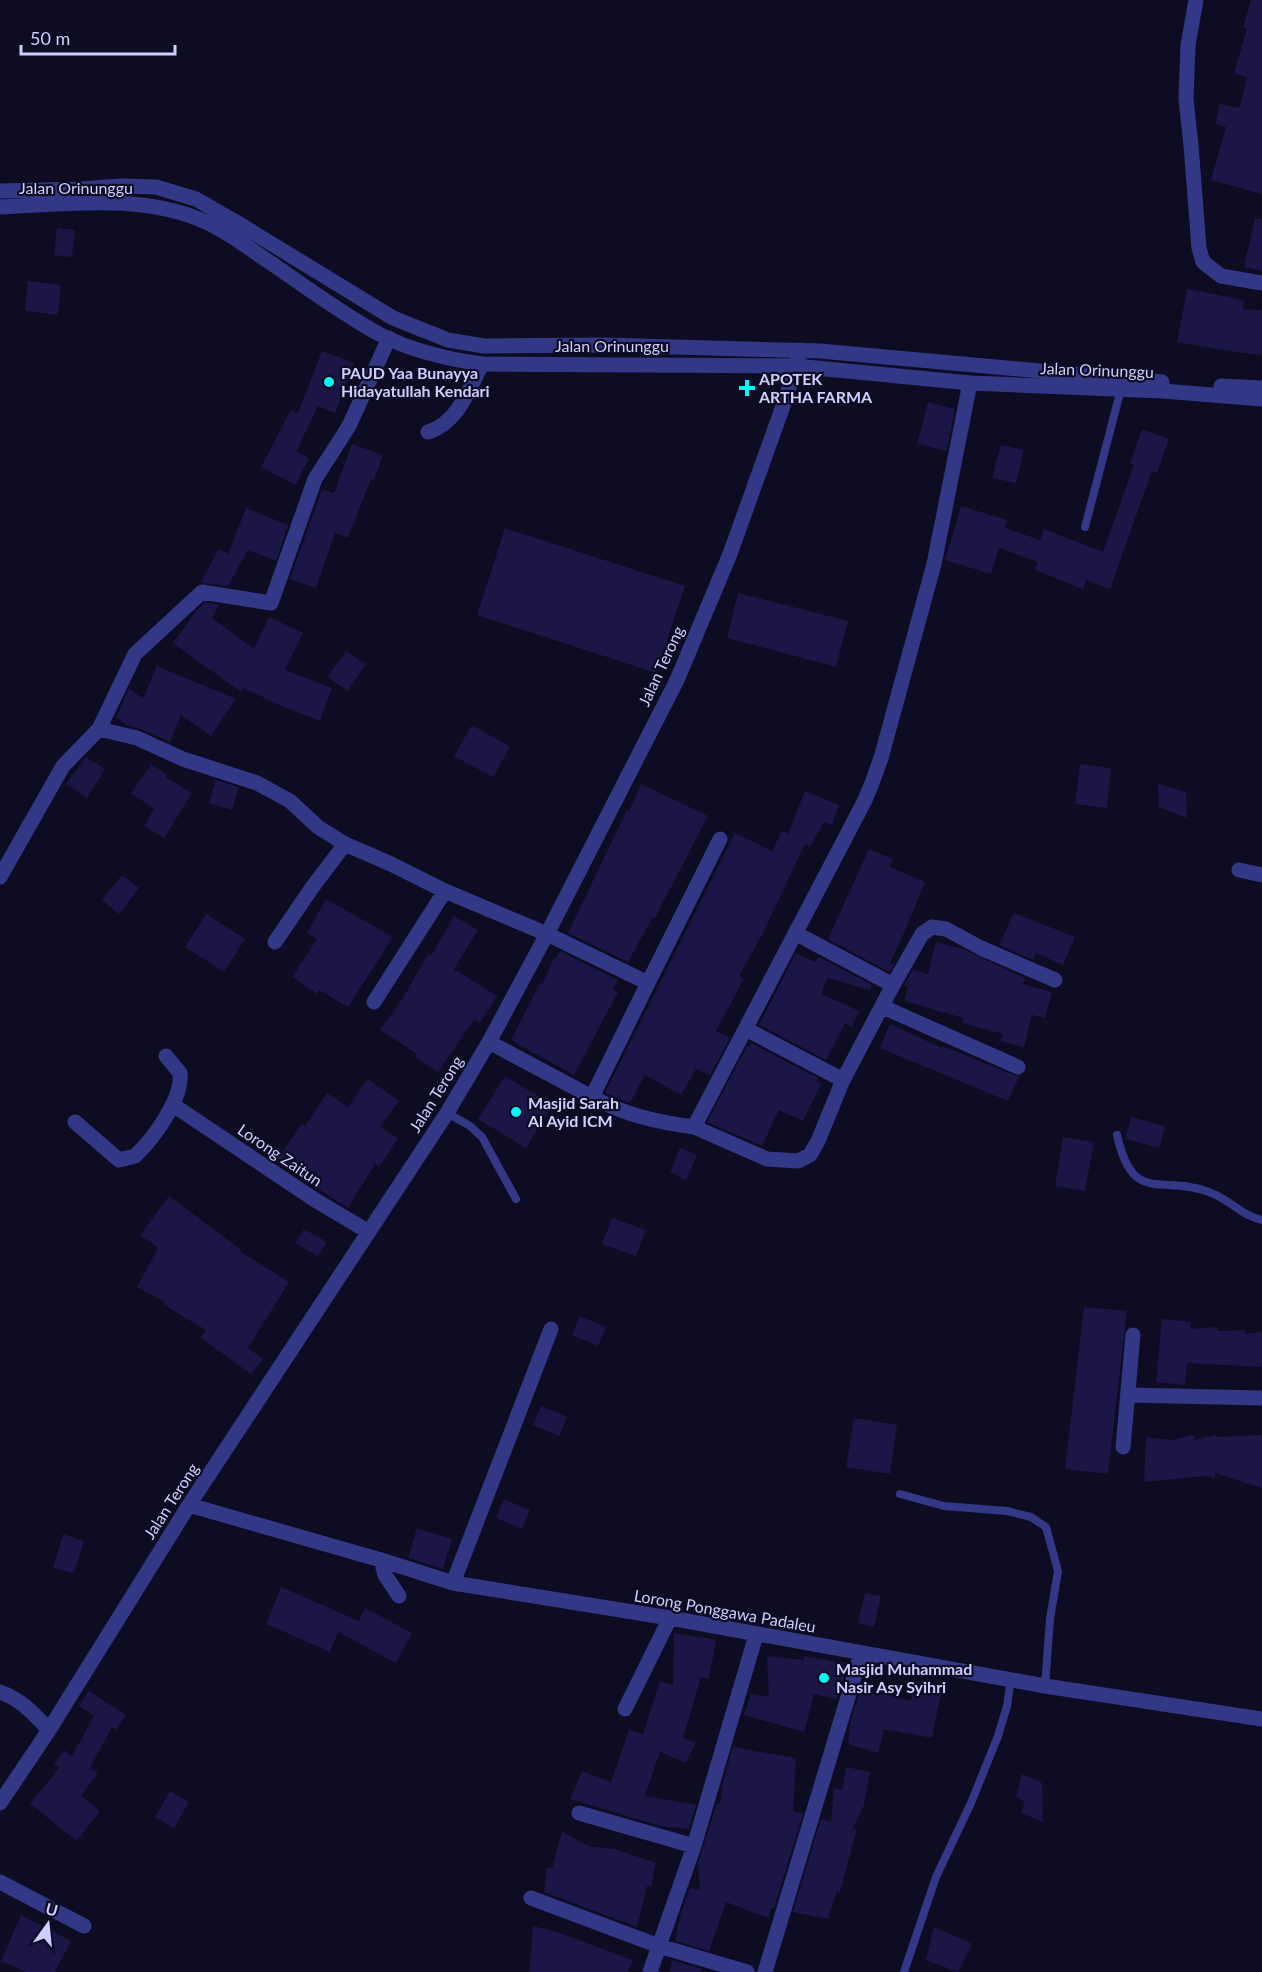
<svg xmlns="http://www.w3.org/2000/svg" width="1262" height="1972" viewBox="0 0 1262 1972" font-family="Lato,sans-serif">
<rect width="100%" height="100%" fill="#0d0c23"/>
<path fill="#1b1645" d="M 1251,0 L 1262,0 L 1262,194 L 1211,180 L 1226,127 L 1215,124 L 1220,104 L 1239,108 L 1247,78 L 1234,73 L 1247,29 L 1243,27 Z
M 1255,218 L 1262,219 L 1262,271 L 1244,267 Z
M 57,228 L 75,230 L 72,257 L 54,255 Z
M 28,281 L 61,285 L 58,315 L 25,311 Z
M 1187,289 L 1244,300 L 1243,309 L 1262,310 L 1262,355 L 1243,353 L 1177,342 Z
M 322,351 L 354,363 L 335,413 L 318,406 L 296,452 L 309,458 L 296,485 L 261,467 L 291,410 L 298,413 Z
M 928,402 L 955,409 L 947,451 L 917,444 Z
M 1142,429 L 1169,439 L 1157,473 L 1152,471 L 1110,589 L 1086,580 L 1083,589 L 1035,570 L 1038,562 L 999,548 L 991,574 L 945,560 L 961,506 L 1007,520 L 1005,528 L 1040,540 L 1044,529 L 1103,552 L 1134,465 L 1130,463 Z
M 352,444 L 383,455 L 374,480 L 371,479 L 348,538 L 335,533 L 316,588 L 290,579 L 322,489 L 334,493 Z
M 1001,445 L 1024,450 L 1016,483 L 992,478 Z
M 246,508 L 288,525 L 276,561 L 248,550 L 228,586 L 200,583 L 219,549 L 228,554 Z
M 505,528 L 685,586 L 656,673 L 477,615 Z
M 738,593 L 848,621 L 836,667 L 727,638 Z
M 205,602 L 219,605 L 212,618 L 254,649 L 269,617 L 303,633 L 285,670 L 332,688 L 320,721 L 284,707 L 243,688 L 241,692 L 173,643 L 196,611 Z
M 346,651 L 366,664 L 348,691 L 327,677 Z
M 157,666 L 236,699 L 211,736 L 181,715 L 170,742 L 141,729 L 128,726 L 116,717 L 129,688 L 143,699 Z
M 472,725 L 510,747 L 493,777 L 454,756 Z
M 86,757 L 105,769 L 87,798 L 66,784 Z
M 151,764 L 167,775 L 165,777 L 192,793 L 164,838 L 144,826 L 154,809 L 131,793 Z
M 1080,764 L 1111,768 L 1107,808 L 1075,804 Z
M 216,780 L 239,787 L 232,810 L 209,803 Z
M 641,784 L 708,816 L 655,918 L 653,917 L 628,962 L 568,933 L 627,810 L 629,811 Z
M 1158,784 L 1186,792 L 1187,818 L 1159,807 Z
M 805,791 L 839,805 L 832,825 L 824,822 L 810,847 L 805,844 L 762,935 L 739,976 L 744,979 L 716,1031 L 730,1038 L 710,1075 L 696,1069 L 681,1095 L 645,1075 L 630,1103 L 605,1093 L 735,833 L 772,851 L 782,831 L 788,834 Z
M 869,849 L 893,859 L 890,867 L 925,882 L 904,933 L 890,963 L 894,964 L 889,972 L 828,939 Z
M 122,875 L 139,888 L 119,914 L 102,900 Z
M 326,899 L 393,937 L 348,1007 L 319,990 L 317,994 L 292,977 L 317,939 L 307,933 Z
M 1014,913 L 1075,937 L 1063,965 L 1036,953 L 1033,960 L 999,945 Z
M 206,914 L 245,939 L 224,972 L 185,947 Z
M 454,916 L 478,930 L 454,969 L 497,996 L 480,1023 L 474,1020 L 438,1072 L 415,1057 L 417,1054 L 380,1030 L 403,998 L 428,954 L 431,956 Z
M 936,942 L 963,949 L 1025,978 L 1022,984 L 1052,992 L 1045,1018 L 1032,1015 L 1024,1047 L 1000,1041 L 1003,1034 L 962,1023 L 963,1018 L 904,1001 L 908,986 L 904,985 L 913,970 L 928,974 Z
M 560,951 L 618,980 L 613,990 L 618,992 L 574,1075 L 511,1040 L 540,983 L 542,984 L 554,958 L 556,959 Z
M 796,953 L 815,962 L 819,957 L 872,985 L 870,990 L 827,978 L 821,994 L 859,1011 L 852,1027 L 845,1023 L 826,1060 L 759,1025 Z
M 890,1024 L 942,1048 L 943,1046 L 1019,1077 L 1008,1101 L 880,1048 Z
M 751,1043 L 818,1078 L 816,1082 L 821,1084 L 803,1121 L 779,1110 L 762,1146 L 707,1122 L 747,1046 L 749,1047 Z
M 505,1076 L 553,1105 L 526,1148 L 478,1119 Z
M 368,1079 L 399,1101 L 380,1127 L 398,1138 L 379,1167 L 375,1164 L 348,1208 L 276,1162 L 301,1124 L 305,1126 L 327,1093 L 348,1107 Z
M 1131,1117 L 1165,1126 L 1159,1148 L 1125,1139 Z
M 1063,1137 L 1094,1142 L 1085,1191 L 1055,1186 Z
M 680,1148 L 697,1155 L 686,1180 L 670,1172 Z
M 169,1196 L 240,1249 L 239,1251 L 289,1282 L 248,1348 L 263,1359 L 251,1374 L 201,1338 L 206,1330 L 164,1305 L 165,1302 L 137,1287 L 158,1248 L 140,1235 Z
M 612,1218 L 646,1230 L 636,1256 L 602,1244 Z
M 304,1229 L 327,1242 L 318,1256 L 295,1243 Z
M 1084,1307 L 1127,1311 L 1108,1474 L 1065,1469 Z
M 580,1316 L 606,1327 L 598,1346 L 572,1335 Z
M 1162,1319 L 1191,1322 L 1190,1329 L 1218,1327 L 1218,1331 L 1245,1330 L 1245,1334 L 1262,1332 L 1262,1367 L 1187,1363 L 1185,1385 L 1156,1382 Z
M 541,1406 L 567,1417 L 559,1436 L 533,1425 Z
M 854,1418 L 897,1425 L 890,1474 L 846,1467 Z
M 1194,1435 L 1194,1440 L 1216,1435 L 1216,1437 L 1262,1435 L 1262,1488 L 1215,1473 L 1215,1478 L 1205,1476 L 1144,1482 L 1146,1437 L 1171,1440 Z
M 504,1499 L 530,1510 L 522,1529 L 496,1518 Z
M 417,1528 L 452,1539 L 443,1569 L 408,1558 Z
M 63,1534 L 84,1541 L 74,1573 L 53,1568 Z
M 281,1587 L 359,1621 L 365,1608 L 412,1633 L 396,1663 L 338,1632 L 330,1652 L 266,1624 Z
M 865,1593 L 881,1596 L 874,1627 L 858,1623 Z
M 674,1633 L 716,1640 L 709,1679 L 701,1677 L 683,1738 L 696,1742 L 686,1763 L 660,1752 L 645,1796 L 696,1805 L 689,1829 L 660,1826 L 570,1799 L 582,1771 L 611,1782 L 629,1730 L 643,1734 L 660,1681 L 673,1685 Z
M 767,1656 L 804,1660 L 804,1656 L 848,1664 L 837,1699 L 814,1694 L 804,1732 L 744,1715 L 751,1694 L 769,1697 Z
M 914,1681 L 943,1684 L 932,1738 L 884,1729 L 878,1753 L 848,1744 L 851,1719 L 861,1688 L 911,1701 Z
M 89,1691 L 126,1715 L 116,1730 L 112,1727 L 90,1768 L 98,1773 L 81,1796 L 100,1811 L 77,1841 L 30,1804 L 59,1768 L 54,1764 L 64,1750 L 72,1756 L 94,1716 L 79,1706 Z
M 733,1747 L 796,1758 L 793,1811 L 803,1814 L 774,1908 L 771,1908 L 768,1918 L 726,1902 L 709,1951 L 675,1941 L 680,1916 L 690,1888 L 700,1890 L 698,1863 L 717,1803 L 720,1804 L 723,1782 Z
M 846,1767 L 870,1772 L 864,1805 L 853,1828 L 857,1829 L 840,1892 L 837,1891 L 828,1919 L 793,1912 L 821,1819 L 831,1822 L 834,1788 L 842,1790 Z
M 1022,1774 L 1042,1783 L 1043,1822 L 1021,1813 L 1025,1801 L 1016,1797 Z
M 170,1791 L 189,1802 L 174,1828 L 155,1817 Z
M 562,1831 L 588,1846 L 614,1849 L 656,1863 L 651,1887 L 647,1886 L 637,1927 L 544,1892 L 547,1867 L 552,1869 Z
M 21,1915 L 71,1941 L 55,1972 L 26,1972 L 1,1961 Z
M 533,1926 L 554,1931 L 633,1960 L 628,1972 L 529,1972 Z
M 934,1927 L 972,1944 L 958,1972 L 926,1960 Z
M 672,1960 L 702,1969 L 701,1972 L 670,1972 Z"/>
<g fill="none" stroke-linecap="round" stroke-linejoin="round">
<path stroke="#333886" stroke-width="8" d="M 1085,527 L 1121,389
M 447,1113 L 470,1126 L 482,1137 L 516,1199
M 1117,1135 C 1133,1206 1160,1174 1209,1192 C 1231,1200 1240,1215 1262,1220
M 900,1494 L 944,1506 L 1007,1511 L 1031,1517 L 1046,1527 L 1058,1571 L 1050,1619 L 1045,1686
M 904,1972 L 936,1877 L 971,1803 L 998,1736 L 1007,1706 L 1011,1679"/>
<path stroke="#333886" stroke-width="15" d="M 1196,0 L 1188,45 L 1186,99 L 1191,145 L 1199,248 L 1203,262 L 1221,276 L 1262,283
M 428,432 C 458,423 469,389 482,364
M 99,729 L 137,738 L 183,759 L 257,783 L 290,801 L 318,827 L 345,844 L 391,864 L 445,891 L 547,934 L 648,983 L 592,1097 L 489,1042
M 1239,870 L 1262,875
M 0,877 L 63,766 L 99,729 L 135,654 L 202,592 L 271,603 L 315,479 L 349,426 L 389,338
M 795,933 L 893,985
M 275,942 L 311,889 L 345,844
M 648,983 L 720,839
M 374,1002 L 445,891
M 883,1007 L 1018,1067
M 746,1029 L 843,1080
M 592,1097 C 625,1115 657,1122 694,1127 L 864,802 L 872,783 L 881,758 L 934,564 L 970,383
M 173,1105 L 315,1200 L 369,1232
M 75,1122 L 119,1160 L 135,1156 C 153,1139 183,1099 180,1073 L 166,1056
M 694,1127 L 767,1159 L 798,1161 L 810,1155 L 818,1141 L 843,1080 L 893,985 L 922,934 L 932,927 L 946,929 L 981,948 L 1055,980
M 1128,1395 L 1262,1398
M 1123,1447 L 1133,1335
M 189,1505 L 381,1560 L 453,1583 L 670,1618 L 1045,1686 L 1262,1719
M 381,1560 L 385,1575 L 399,1596
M 453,1583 L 551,1329
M 0,1692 C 21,1699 34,1714 49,1730
M 625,1709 L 670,1618
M 0,1803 L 49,1730 L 189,1505 L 447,1113 L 489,1042 L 547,934 L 677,680 L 730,554 L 783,406 L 801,350
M 579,1813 L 694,1846
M 0,1882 L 84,1926
M 531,1898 L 659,1946 L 747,1972
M 650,1972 L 694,1846 L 756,1635
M 765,1972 L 861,1654"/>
<path stroke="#333886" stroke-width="15" d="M 0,191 L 78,189 L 122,186 L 156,187 L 196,199 L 241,225 L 393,318 L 448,340 L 484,346 L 603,345 L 820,351 L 1162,382
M 0,207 C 67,204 145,193 208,223 C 227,232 245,245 262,257 C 301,283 340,313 381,335 C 412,351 447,359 482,364 L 796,366 L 970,383 L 1163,391 L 1262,399
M 1221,386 L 1262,388"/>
</g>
<g fill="#00f8f9" stroke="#0d0c23" stroke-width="2">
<circle cx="329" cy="382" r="6"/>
<path d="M744 379h6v6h6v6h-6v6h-6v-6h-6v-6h6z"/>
<circle cx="516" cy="1112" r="6"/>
<circle cx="824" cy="1678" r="6"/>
</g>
<g text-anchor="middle" stroke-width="4.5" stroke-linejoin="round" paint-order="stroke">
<g font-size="16" fill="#ceceff" stroke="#0d0c23">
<text x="76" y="194">Jalan Orinunggu</text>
<text x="612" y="352">Jalan Orinunggu</text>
<text transform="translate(1097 370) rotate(2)" y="6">Jalan Orinunggu</text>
<text transform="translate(661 666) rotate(-65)" y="6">Jalan Terong</text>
<text transform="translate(436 1094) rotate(-58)" y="6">Jalan Terong</text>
<text transform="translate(280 1155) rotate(34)" y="6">Lorong Zaitun</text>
<text transform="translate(171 1501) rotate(-57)" y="6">Jalan Terong</text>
<text transform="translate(725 1611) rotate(10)" y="6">Lorong Ponggawa Padaleu</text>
</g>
<g font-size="16" font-weight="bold" fill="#ceceff" stroke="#0d0c23" text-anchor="start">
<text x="341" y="379">PAUD Yaa Bunayya<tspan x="341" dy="18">Hidayatullah Kendari</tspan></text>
<text x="759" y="385">APOTEK<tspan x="759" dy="18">ARTHA FARMA</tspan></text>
<text x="528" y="1109">Masjid Sarah<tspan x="528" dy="18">Al Ayid ICM</tspan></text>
<text x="836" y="1675">Masjid Muhammad<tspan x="836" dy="18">Nasir Asy Syihri</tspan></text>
</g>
</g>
<g transform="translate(48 1924) rotate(15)" stroke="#0d0c23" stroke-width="4.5" paint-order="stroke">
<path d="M0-4.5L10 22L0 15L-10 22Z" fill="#ceceff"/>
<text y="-9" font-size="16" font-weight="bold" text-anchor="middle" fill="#ceceff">U</text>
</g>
<path d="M21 45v9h154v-9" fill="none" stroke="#ceceff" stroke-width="3"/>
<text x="30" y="45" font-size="18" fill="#ceceff" stroke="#0d0c23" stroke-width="4.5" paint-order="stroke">50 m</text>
</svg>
